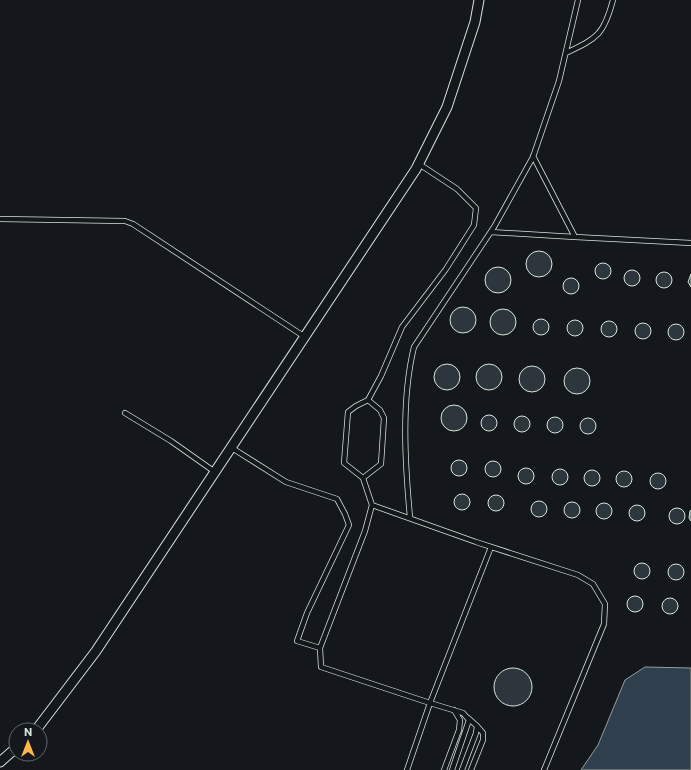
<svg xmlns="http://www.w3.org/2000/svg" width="691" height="770" viewBox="0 0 691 770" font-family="Commissioner,sans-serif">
<rect width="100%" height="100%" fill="#14181c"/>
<path fill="#2f3f4d" stroke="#939e99" d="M 645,667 L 691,668 L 691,770 L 581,770 L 598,745 L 625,680 Z"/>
<path fill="#2c363c" stroke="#d8e6dc" d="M526 264a13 13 0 1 1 26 0a13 13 0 1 1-26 0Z
M595 271a8 8 0 1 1 16 0a8 8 0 1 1-16 0Z
M485 280a13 13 0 1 1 26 0a13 13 0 1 1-26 0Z
M624 278a8 8 0 1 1 16 0a8 8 0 1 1-16 0Z
M656 280a8 8 0 1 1 16 0a8 8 0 1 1-16 0Z
M 691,274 L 691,287 L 688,282 Z
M563 286a8 8 0 1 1 16 0a8 8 0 1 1-16 0Z
M450 320a13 13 0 1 1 26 0a13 13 0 1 1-26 0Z
M490 322a13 13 0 1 1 26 0a13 13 0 1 1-26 0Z
M533 327a8 8 0 1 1 16 0a8 8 0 1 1-16 0Z
M567 328a8 8 0 1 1 16 0a8 8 0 1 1-16 0Z
M601 329a8 8 0 1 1 16 0a8 8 0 1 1-16 0Z
M635 331a8 8 0 1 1 16 0a8 8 0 1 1-16 0Z
M668 332a8 8 0 1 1 16 0a8 8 0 1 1-16 0Z
M476 377a13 13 0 1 1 26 0a13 13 0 1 1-26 0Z
M434 377a13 13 0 1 1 26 0a13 13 0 1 1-26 0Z
M519 379a13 13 0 1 1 26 0a13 13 0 1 1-26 0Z
M564 381a13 13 0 1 1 26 0a13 13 0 1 1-26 0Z
M441 418a13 13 0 1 1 26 0a13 13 0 1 1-26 0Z
M481 423a8 8 0 1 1 16 0a8 8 0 1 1-16 0Z
M514 424a8 8 0 1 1 16 0a8 8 0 1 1-16 0Z
M547 425a8 8 0 1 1 16 0a8 8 0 1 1-16 0Z
M580 426a8 8 0 1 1 16 0a8 8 0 1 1-16 0Z
M451 468a8 8 0 1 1 16 0a8 8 0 1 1-16 0Z
M485 469a8 8 0 1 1 16 0a8 8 0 1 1-16 0Z
M518 476a8 8 0 1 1 16 0a8 8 0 1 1-16 0Z
M552 477a8 8 0 1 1 16 0a8 8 0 1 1-16 0Z
M584 478a8 8 0 1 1 16 0a8 8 0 1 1-16 0Z
M616 479a8 8 0 1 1 16 0a8 8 0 1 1-16 0Z
M650 481a8 8 0 1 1 16 0a8 8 0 1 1-16 0Z
M454 502a8 8 0 1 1 16 0a8 8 0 1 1-16 0Z
M488 503a8 8 0 1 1 16 0a8 8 0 1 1-16 0Z
M531 509a8 8 0 1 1 16 0a8 8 0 1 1-16 0Z
M564 510a8 8 0 1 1 16 0a8 8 0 1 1-16 0Z
M596 511a8 8 0 1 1 16 0a8 8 0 1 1-16 0Z
M629 513a8 8 0 1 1 16 0a8 8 0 1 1-16 0Z
M669 516a8 8 0 1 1 16 0a8 8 0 1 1-16 0Z
M 690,511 L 691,510 L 691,521 L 689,518 Z
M634 571a8 8 0 1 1 16 0a8 8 0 1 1-16 0Z
M668 572a8 8 0 1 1 16 0a8 8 0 1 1-16 0Z
M627 604a8 8 0 1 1 16 0a8 8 0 1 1-16 0Z
M662 606a8 8 0 1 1 16 0a8 8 0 1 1-16 0Z
M494 687a19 19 0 1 1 38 0a19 19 0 1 1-38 0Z"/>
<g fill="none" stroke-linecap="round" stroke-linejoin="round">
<defs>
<path id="lane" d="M 566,53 C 598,38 604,34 613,0
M 0,219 L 125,221 L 133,224 L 305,337
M 491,232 L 575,237 L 533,156
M 575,237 L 691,243
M 125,413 L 171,441 L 215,472
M 232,448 L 286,482 L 337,499 L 345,514 L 349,525 L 307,613 L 297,641 L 320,648
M 363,478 L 381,464 L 384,418 L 380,410 L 368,400
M 372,505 L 363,478 L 344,463 L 348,412 L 356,406 L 368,400 L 381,376 L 402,327 L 446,269 L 474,225 L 476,208 L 457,189 L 419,164
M 410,517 C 405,463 401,400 414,347 L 494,227 L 533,157 L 559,81 L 578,0
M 407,770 L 430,703 L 321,667 L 320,648 L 365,531 L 372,505 L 476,542 L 578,575 L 593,584 L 605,604 L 604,624 L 544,770
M 444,770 L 459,730 L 460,720 L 454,710
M 452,770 L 469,720 L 463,713 L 430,703 L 491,547
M 462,770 L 476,733 L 477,726 L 468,718
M 471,770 L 483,740 L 483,733 L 477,726"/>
<path id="street" d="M 36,730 L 96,651 L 416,169 L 447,107 L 475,22 L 479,0
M 0,762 L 16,748"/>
</defs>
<use href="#lane" stroke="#d8e6dc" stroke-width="6"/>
<use href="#street" stroke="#d8e6dc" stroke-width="11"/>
<use href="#lane" stroke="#14181c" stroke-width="4.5"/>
<use href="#street" stroke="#14181c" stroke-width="9"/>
</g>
<g transform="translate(28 742)"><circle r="19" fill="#14181c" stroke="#626a69"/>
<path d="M0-3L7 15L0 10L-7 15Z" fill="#ffb74d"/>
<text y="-6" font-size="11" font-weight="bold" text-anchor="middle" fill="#d8e6dc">N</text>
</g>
</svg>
